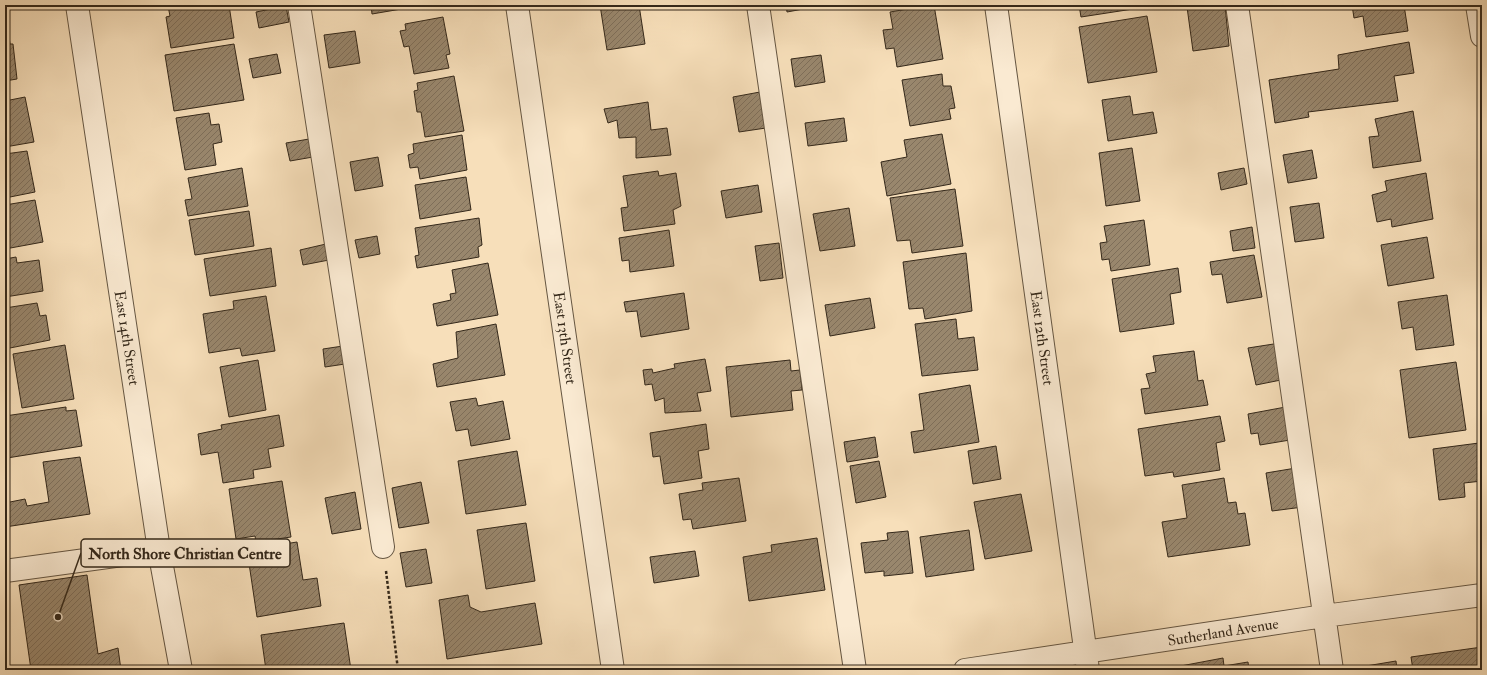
<svg xmlns="http://www.w3.org/2000/svg" width="1487" height="675" viewBox="0 0 1487 675" font-family="'IM FELL Double Pica',serif">
<defs>
<pattern id="building-hatch" width="6" height="6" patternUnits="userSpaceOnUse"><rect width="6" height="6" fill="#99876d"/><path d="M-1 1l2-2M0 6l6-6M5 7l2-2" fill="none" stroke="#7e6e59"/></pattern>
</defs>
<rect width="100%" height="100%" fill="#f7dfba"/>
<filter id="stains"><feTurbulence type="fractalNoise" baseFrequency=".005" numOctaves="4"/><feColorMatrix values="0 0 0 0 .2 0 0 0 0 .09 0 0 0 0 .02 0 0 0 .5 -.17"/></filter>
<radialGradient id="worn" r=".72"><stop offset=".6" stop-color="#630" stop-opacity="0"/><stop offset="1" stop-color="#630" stop-opacity=".3"/></radialGradient>
<path fill="url(#building-hatch)" stroke="#34281a" d="M 175,5 L 229,5 L 234,38 L 171,48 L 166,17 L 170,16 L 168,6 Z
M 371,5 L 412,5 L 413,7 L 372,14 Z
M 600,5 L 639,5 L 645,44 L 607,50 Z
M 786,5 L 814,5 L 814,7 L 787,12 Z
M 931,5 L 934,5 L 943,59 L 897,67 L 894,48 L 886,49 L 883,30 L 893,29 L 890,12 Z
M 1079,5 L 1159,5 L 1081,17 Z
M 1203,5 L 1225,5 L 1229,46 L 1193,51 L 1187,7 Z
M 1352,5 L 1404,5 L 1408,31 L 1366,37 L 1363,16 L 1354,18 Z
M 286,6 L 289,22 L 259,28 L 256,12 Z
M 5,8 L 10,44 L 13,44 L 17,79 L 5,81 Z
M 1147,16 L 1157,72 L 1088,83 L 1079,27 Z
M 443,17 L 450,54 L 446,55 L 449,68 L 414,74 L 409,46 L 404,47 L 400,31 L 406,30 L 405,24 Z
M 355,31 L 360,63 L 329,68 L 324,35 Z
M 1409,42 L 1414,73 L 1394,76 L 1398,101 L 1308,112 L 1309,117 L 1275,123 L 1269,80 L 1339,69 L 1338,55 Z
M 234,44 L 244,100 L 174,111 L 165,55 Z
M 277,54 L 281,73 L 253,78 L 249,59 Z
M 821,55 L 825,82 L 795,87 L 791,59 Z
M 942,74 L 943,86 L 951,86 L 955,108 L 949,109 L 951,119 L 910,126 L 902,80 Z
M 454,76 L 464,131 L 425,137 L 421,112 L 417,112 L 414,91 L 418,90 L 417,83 Z
M 760,92 L 766,128 L 739,132 L 733,97 Z
M 1130,96 L 1133,115 L 1153,112 L 1157,133 L 1108,141 L 1102,100 Z
M 25,97 L 34,142 L 5,147 L 5,101 Z
M 648,102 L 651,130 L 667,128 L 671,155 L 636,158 L 636,137 L 619,138 L 617,120 L 608,123 L 604,109 Z
M 1413,111 L 1421,161 L 1373,168 L 1369,137 L 1379,136 L 1375,119 Z
M 209,113 L 211,125 L 219,124 L 222,142 L 213,144 L 216,165 L 185,170 L 176,118 Z
M 844,118 L 847,141 L 808,146 L 805,123 Z
M 942,134 L 951,184 L 887,196 L 881,162 L 907,157 L 904,140 Z
M 462,135 L 467,170 L 420,179 L 418,167 L 410,168 L 408,155 L 414,153 L 413,144 Z
M 309,139 L 313,157 L 290,161 L 286,143 Z
M 1132,148 L 1140,201 L 1106,206 L 1099,153 Z
M 1312,150 L 1317,178 L 1288,183 L 1283,155 Z
M 27,151 L 35,192 L 5,198 L 5,154 Z
M 378,157 L 383,186 L 355,191 L 350,162 Z
M 242,168 L 248,206 L 188,216 L 185,200 L 192,199 L 188,178 Z
M 1244,168 L 1247,184 L 1221,190 L 1218,173 Z
M 658,171 L 659,176 L 676,173 L 681,206 L 673,210 L 675,224 L 624,231 L 621,208 L 628,207 L 623,176 Z
M 1426,173 L 1433,219 L 1392,227 L 1391,219 L 1377,222 L 1372,195 L 1387,191 L 1385,181 Z
M 466,177 L 471,210 L 420,219 L 415,185 Z
M 758,185 L 762,212 L 726,218 L 721,191 Z
M 955,189 L 963,246 L 912,253 L 910,240 L 897,241 L 890,198 Z
M 35,200 L 43,242 L 5,249 L 5,205 Z
M 1319,203 L 1324,238 L 1295,242 L 1290,207 Z
M 849,208 L 855,246 L 820,251 L 813,214 Z
M 249,211 L 254,246 L 195,255 L 189,220 Z
M 479,218 L 482,245 L 478,247 L 479,257 L 417,268 L 415,256 L 419,255 L 415,228 Z
M 1144,220 L 1150,265 L 1111,271 L 1109,259 L 1102,260 L 1100,243 L 1107,242 L 1104,226 Z
M 1252,227 L 1255,248 L 1233,251 L 1230,231 Z
M 669,230 L 674,266 L 630,272 L 629,260 L 622,261 L 619,238 Z
M 377,236 L 380,254 L 359,258 L 355,240 Z
M 1427,237 L 1434,278 L 1388,286 L 1381,245 Z
M 779,243 L 783,278 L 760,281 L 755,246 Z
M 326,244 L 329,260 L 303,265 L 300,250 Z
M 271,248 L 276,286 L 210,296 L 204,259 Z
M 966,253 L 972,311 L 925,319 L 923,308 L 909,309 L 903,262 Z
M 1254,255 L 1262,297 L 1227,303 L 1222,274 L 1212,275 L 1210,262 Z
M 16,257 L 17,263 L 39,260 L 43,291 L 5,297 L 5,259 Z
M 488,263 L 498,315 L 437,326 L 433,304 L 451,300 L 450,294 L 456,293 L 452,270 Z
M 1178,268 L 1181,292 L 1170,294 L 1174,324 L 1120,332 L 1112,279 Z
M 684,293 L 689,329 L 641,337 L 637,311 L 626,312 L 624,302 Z
M 1447,295 L 1454,345 L 1416,350 L 1413,327 L 1402,329 L 1398,302 Z
M 266,296 L 275,351 L 242,356 L 240,348 L 209,353 L 203,314 L 234,309 L 233,301 Z
M 870,298 L 875,328 L 830,336 L 825,305 Z
M 37,303 L 40,316 L 46,315 L 50,340 L 5,349 L 5,308 Z
M 956,319 L 958,339 L 974,337 L 978,370 L 922,376 L 915,324 Z
M 496,324 L 505,375 L 437,387 L 433,364 L 458,358 L 456,332 Z
M 1280,343 L 1286,379 L 1256,385 L 1248,348 Z
M 65,345 L 74,399 L 22,408 L 13,354 Z
M 343,346 L 345,364 L 325,367 L 323,349 Z
M 1194,351 L 1198,381 L 1203,380 L 1208,405 L 1145,414 L 1141,389 L 1150,388 L 1146,374 L 1156,372 L 1153,356 Z
M 705,359 L 711,391 L 697,393 L 701,411 L 665,413 L 664,398 L 655,401 L 652,384 L 645,385 L 643,370 L 652,369 L 653,373 L 675,368 L 674,364 Z
M 258,360 L 266,410 L 229,417 L 220,367 Z
M 790,360 L 791,371 L 800,370 L 802,390 L 791,391 L 793,410 L 731,417 L 726,367 Z
M 1456,362 L 1466,430 L 1409,438 L 1400,370 Z
M 970,385 L 979,442 L 914,453 L 911,432 L 924,430 L 919,394 Z
M 476,398 L 478,406 L 503,401 L 510,439 L 471,446 L 468,429 L 456,431 L 450,402 Z
M 1291,406 L 1296,439 L 1260,445 L 1258,433 L 1251,434 L 1248,414 Z
M 66,407 L 66,411 L 76,410 L 82,446 L 7,458 L 5,447 L 5,416 Z
M 279,415 L 284,446 L 268,449 L 271,467 L 253,470 L 254,478 L 223,483 L 218,452 L 201,455 L 198,434 L 222,429 L 221,425 Z
M 1220,416 L 1225,441 L 1216,443 L 1220,470 L 1174,477 L 1173,472 L 1145,476 L 1138,429 Z
M 706,424 L 709,449 L 698,451 L 702,478 L 664,484 L 660,456 L 653,457 L 650,433 Z
M 875,437 L 878,457 L 847,462 L 844,442 Z
M 1479,443 L 1482,465 L 1482,481 L 1464,483 L 1465,497 L 1439,500 L 1433,449 Z
M 996,446 L 1001,479 L 973,484 L 968,451 Z
M 517,451 L 526,505 L 466,514 L 458,461 Z
M 80,457 L 90,514 L 5,527 L 5,503 L 25,499 L 27,506 L 49,502 L 43,462 Z
M 879,461 L 886,497 L 856,503 L 850,466 Z
M 1296,468 L 1303,507 L 1272,511 L 1266,473 Z
M 739,478 L 746,521 L 693,529 L 691,519 L 683,520 L 679,494 L 703,490 L 702,483 Z
M 1224,478 L 1228,503 L 1236,502 L 1238,514 L 1245,513 L 1250,545 L 1168,557 L 1162,522 L 1187,518 L 1182,485 Z
M 282,481 L 291,537 L 256,542 L 255,536 L 236,539 L 229,489 Z
M 421,482 L 429,523 L 399,528 L 392,488 Z
M 355,492 L 361,529 L 332,534 L 325,498 Z
M 1021,494 L 1032,551 L 985,559 L 974,502 Z
M 526,523 L 535,581 L 486,589 L 477,530 Z
M 969,530 L 974,570 L 926,577 L 920,537 Z
M 908,531 L 913,573 L 884,576 L 884,571 L 865,573 L 861,543 L 888,540 L 887,533 Z
M 817,538 L 825,590 L 749,601 L 743,557 L 772,552 L 771,545 Z
M 297,542 L 303,580 L 317,578 L 321,606 L 257,617 L 247,550 Z
M 426,549 L 432,583 L 406,587 L 400,553 Z
M 695,551 L 699,576 L 654,583 L 650,557 Z
M 87,575 L 98,654 L 118,648 L 121,670 L 31,670 L 19,585 Z
M 468,595 L 470,607 L 481,612 L 535,603 L 542,644 L 447,659 L 439,600 Z
M 344,623 L 351,670 L 266,670 L 261,635 Z
M 5,642 L 9,670 L 5,670 Z
M 1482,647 L 1482,670 L 1413,670 L 1411,657 Z
M 1223,658 L 1224,666 L 1248,662 L 1249,670 L 1171,670 L 1170,668 Z
M 1396,661 L 1397,670 L 1349,670 L 1348,669 Z"/>
<g fill="none" stroke-linecap="round" stroke-linejoin="round">
<defs>
<path id="minor" d="M 77,5 L 159,550 L 181,670
M 299,5 L 383,547
M 517,5 L 613,670
M 758,5 L 855,670
M 996,5 L 1088,670
M 1237,5 L 1332,670
M 1477,5 L 1482,36
M 5,571 L 159,550
M 965,670 L 1324,616 L 1482,595"/>
</defs>
<use href="#minor" stroke="#655642" stroke-width="24"/>
<path stroke="#34281a" stroke-width="2.5" stroke-dasharray="3 2" stroke-linecap="butt" d="M 386,571 L 398,670"/>
<use href="#minor" stroke="#faead2" stroke-width="22"/>
</g>
<g text-anchor="middle" stroke-width="3" stroke-linejoin="round" paint-order="stroke">
<g font-size="15" fill="#34281a" stroke="#faead2">
<text transform="translate(127 338) rotate(81)" y="5">East 14th Street</text>
<text transform="translate(565 338) rotate(82)" y="5">East 13th Street</text>
<text transform="translate(1042 338) rotate(82)" y="5">East 12th Street</text>
<text transform="translate(1223 632) rotate(-9)" y="5">Sutherland Avenue</text>
</g>
</g>
<path fill="none" stroke="#34281a" stroke-width="1.5" d="M58 617L81 553"/>
<circle fill="#34281a" stroke="#faead2" stroke-width="1.5" cx="58" cy="617" r="4"/>
<rect fill="#faead2" stroke="#34281a" stroke-width="1.5" x="81" y="539" width="209" height="28" rx="4"/>
<g font-size="16" text-anchor="middle" font-weight="bold" fill="#34281a">
<text x="185" y="559">North Shore Christian Centre</text>
</g>
<rect width="1487" height="675" fill="none" stroke="#f7dfba" stroke-width="20"/>
<rect x="6" y="6" width="1475" height="663" fill="none" stroke="#34281a" stroke-width="2"/>
<rect x="10" y="10" width="1467" height="655" fill="none" stroke="#34281a"/>
<rect width="100%" height="100%" filter="url(#stains)"/>
<rect width="100%" height="100%" fill="url(#worn)"/>
</svg>
